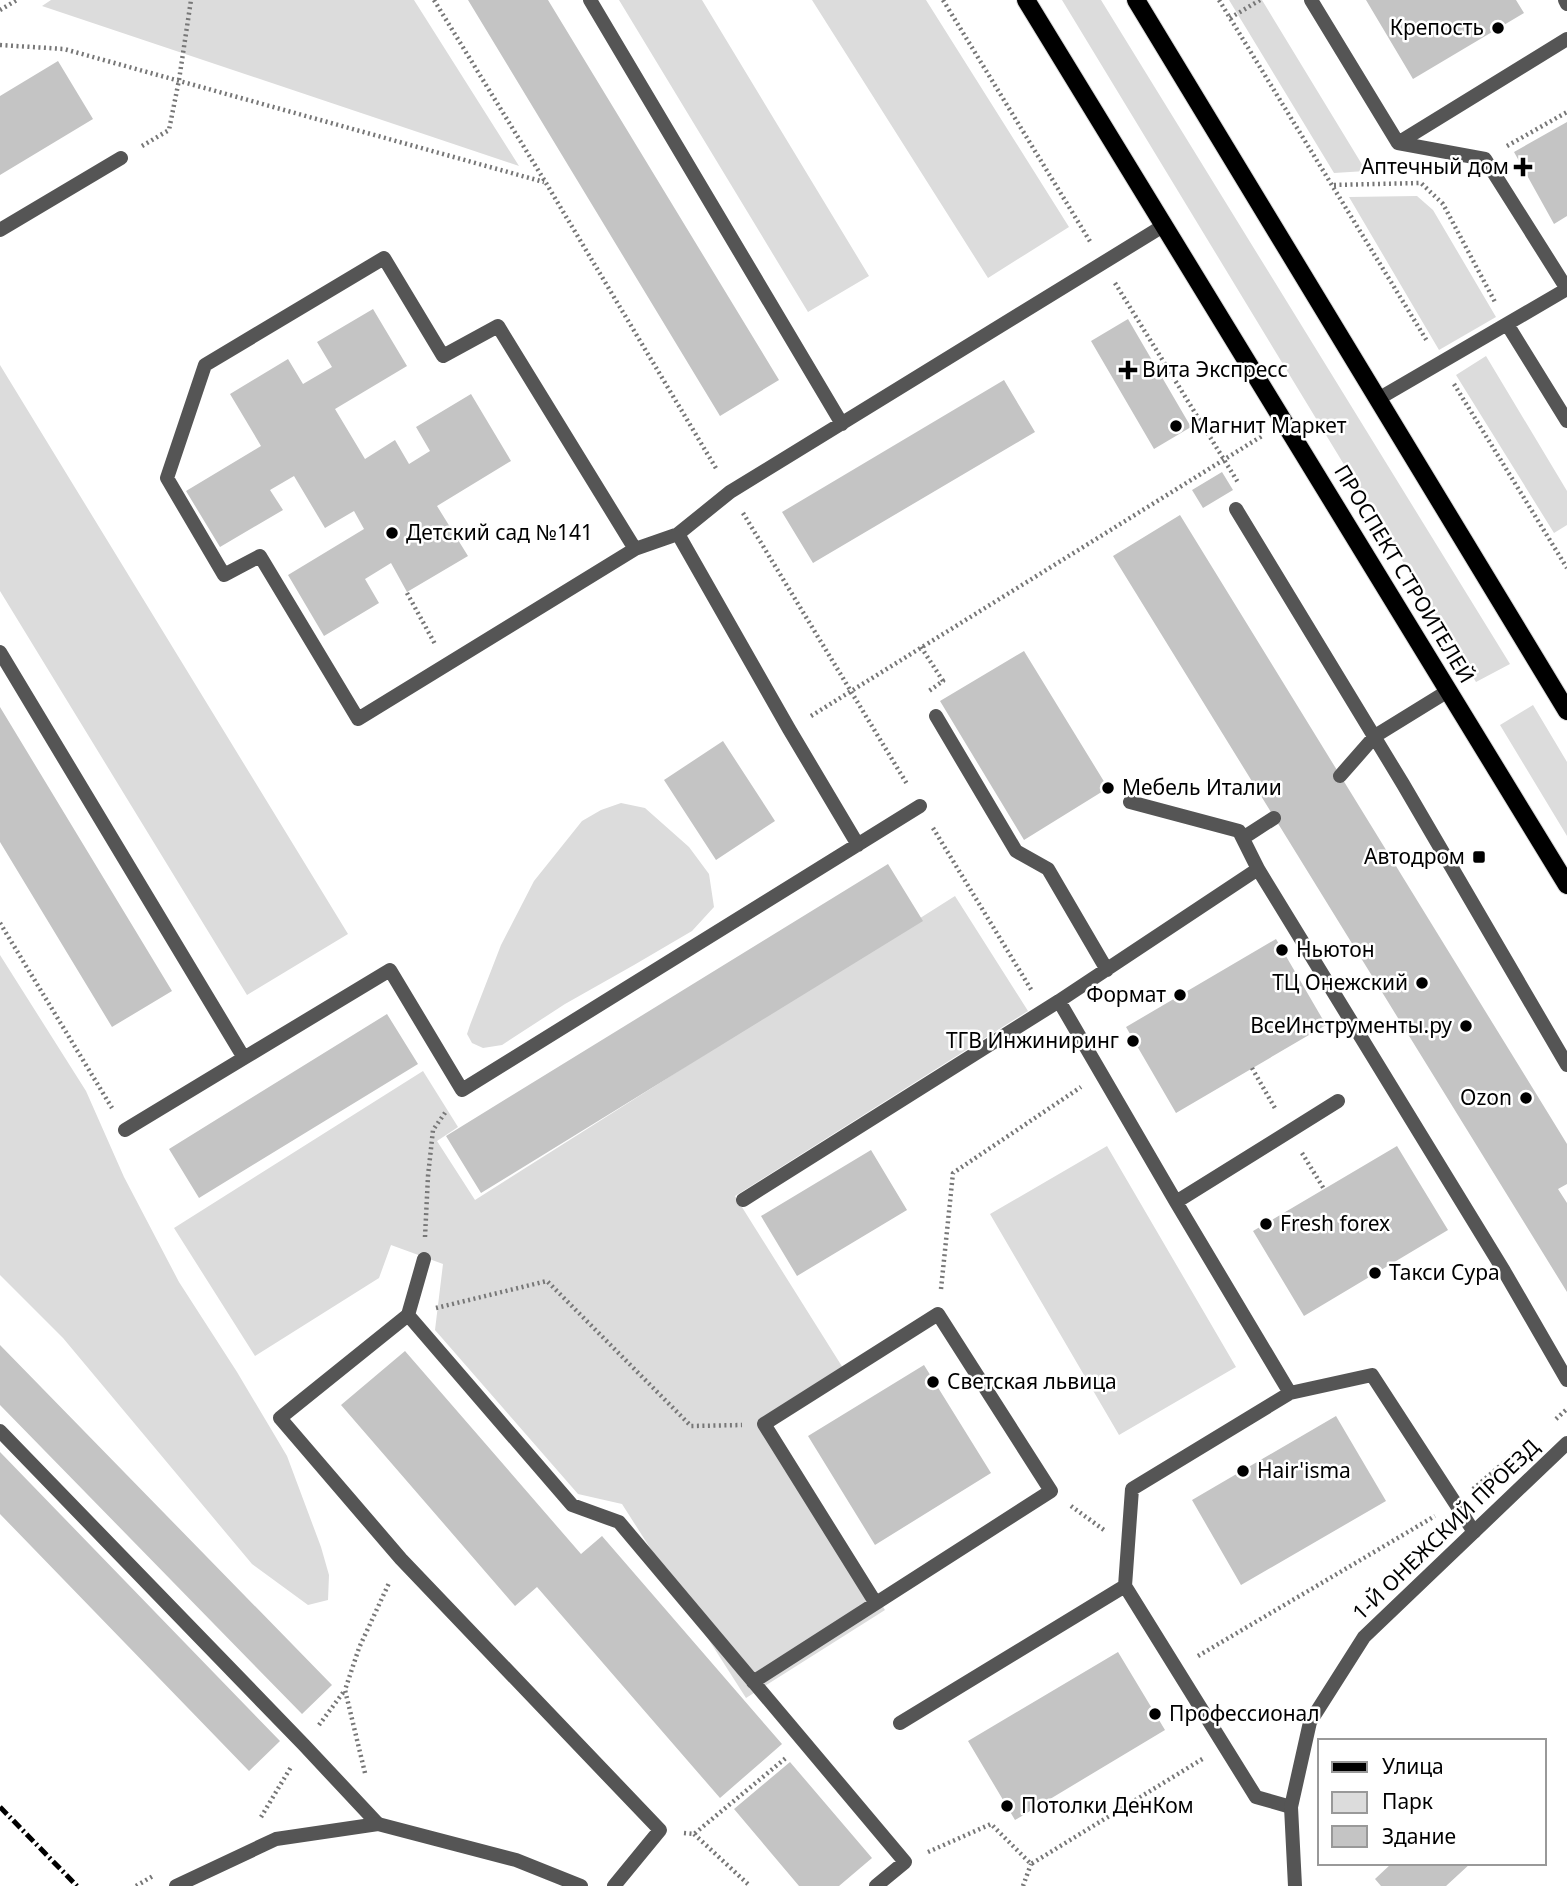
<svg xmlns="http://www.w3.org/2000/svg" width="1567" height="1886" viewBox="0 0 1567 1886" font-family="'Noto Sans',sans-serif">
<rect width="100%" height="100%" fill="#fff"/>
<path fill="#dcdcdc" d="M 51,0 L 414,0 L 519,166 L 42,6 Z
M 619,0 L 702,0 L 869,276 L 808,312 Z
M 812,0 L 926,0 L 1069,227 L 988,278 Z
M 1062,0 L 1101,0 L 1510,664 L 1476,682 Z
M 1229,0 L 1262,0 L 1366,171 L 1334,173 Z
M 1417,196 L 1433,210 L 1496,317 L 1439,350 L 1349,197 Z
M 1486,356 L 1567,491 L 1567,525 L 1554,533 L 1456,375 Z
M 0,365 L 348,934 L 247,995 L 0,591 Z
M 1533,705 L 1567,762 L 1567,836 L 1500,725 Z
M 621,803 L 645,808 L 689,847 L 709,874 L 714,907 L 692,931 L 634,965 L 565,1004 L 502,1045 L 483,1048 L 472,1043 L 467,1034 L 470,1025 L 501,945 L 534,881 L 582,821 L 601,810 Z
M 955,896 L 1028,1011 L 735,1196 L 843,1368 L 764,1419 L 885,1610 L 746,1698 L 622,1504 L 578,1494 L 435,1330 L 443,1264 L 391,1245 L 379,1278 L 255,1356 L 174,1228 L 423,1071 L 458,1127 L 437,1141 L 475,1200 Z
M 0,955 L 86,1091 L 124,1177 L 179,1282 L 237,1372 L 287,1456 L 321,1547 L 329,1575 L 328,1600 L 308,1605 L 252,1564 L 63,1338 L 0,1275 Z
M 1107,1146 L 1236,1367 L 1119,1435 L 990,1214 Z"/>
<path fill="#c4c4c4" d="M 468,0 L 548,0 L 779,380 L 720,416 Z
M 1366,0 L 1516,0 L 1524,13 L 1413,79 Z
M 58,61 L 93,119 L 0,175 L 0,96 Z
M 1567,122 L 1567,216 L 1554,224 L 1514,152 Z
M 373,309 L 407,366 L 335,409 L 365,459 L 395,440 L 409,464 L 430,451 L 416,427 L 471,394 L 511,461 L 437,506 L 468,556 L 407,592 L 391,563 L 365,579 L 379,603 L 324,636 L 288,575 L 364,529 L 354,511 L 325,528 L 294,476 L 270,490 L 283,510 L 220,547 L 186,491 L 261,446 L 230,394 L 288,359 L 303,384 L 332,367 L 317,342 Z
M 1128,319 L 1191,427 L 1154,449 L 1091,341 Z
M 1004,380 L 1035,432 L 813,563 L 782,512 Z
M 1222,472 L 1233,490 L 1203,508 L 1192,490 Z
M 1180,515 L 1567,1144 L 1567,1184 L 1558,1189 L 1567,1203 L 1567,1292 L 1113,556 Z
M 1024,651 L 1108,788 L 1024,840 L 940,701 Z
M 0,707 L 172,991 L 112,1027 L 0,842 Z
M 723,741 L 775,821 L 716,860 L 664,780 Z
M 888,864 L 923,921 L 481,1193 L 446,1136 Z
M 1276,939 L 1326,1025 L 1176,1113 L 1126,1027 Z
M 387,1014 L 418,1064 L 199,1198 L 169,1149 Z
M 1397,1146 L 1448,1230 L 1304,1316 L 1253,1231 Z
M 871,1150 L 907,1210 L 797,1276 L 761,1216 Z
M 0,1345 L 332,1685 L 302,1714 L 0,1405 Z
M 405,1351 L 581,1554 L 602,1536 L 782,1744 L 720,1798 L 537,1587 L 515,1606 L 341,1405 Z
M 924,1365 L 991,1473 L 875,1545 L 808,1436 Z
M 1336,1416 L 1386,1501 L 1241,1585 L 1192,1500 Z
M 0,1452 L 280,1741 L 249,1771 L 0,1514 Z
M 1118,1652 L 1165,1730 L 1015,1820 L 968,1741 Z
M 790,1762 L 872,1858 L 839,1886 L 799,1886 L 734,1809 Z
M 1392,1863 L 1471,1863 L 1446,1886 L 1381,1886 L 1375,1879 Z"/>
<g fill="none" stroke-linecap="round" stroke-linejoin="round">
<defs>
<path id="primary" d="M 1026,0 L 1567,885
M 1136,0 L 1567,711"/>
</defs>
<use href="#primary" stroke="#dbdbdb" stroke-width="20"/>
<path stroke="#777" stroke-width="4.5" stroke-dasharray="2 3.5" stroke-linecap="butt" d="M 434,0 L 546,183 L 717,470
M 943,0 L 1091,243
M 1219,0 L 1427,341
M 0,10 L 17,0
M 1230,18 L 1260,0
M 0,45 L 64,49 L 544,182
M 142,146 L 169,130 L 179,80 L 191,0
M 1507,146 L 1567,112
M 1334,185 L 1421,183 L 1443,204 L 1495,302
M 1115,283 L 1239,484
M 1454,384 L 1567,568
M 743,513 L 907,784
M 407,593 L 435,644
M 921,647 L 943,681 L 929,691
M 811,716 L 1262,436
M 933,828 L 1032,991
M 0,923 L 112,1108
M 1252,1068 L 1276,1110
M 1302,1153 L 1324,1189
M 425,1237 L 428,1176 L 433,1130 L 447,1110
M 941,1289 L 953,1173 L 1081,1087
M 436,1308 L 547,1281 L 691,1426 L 742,1425
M 1556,1419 L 1567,1409
M 1473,1489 L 1514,1454
M 1071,1506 L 1104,1530
M 1198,1656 L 1435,1516
M 319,1725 L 345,1690
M 365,1773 L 345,1690 L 359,1648 L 389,1583
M 261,1817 L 291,1767
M 684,1833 L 694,1834 L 787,1757
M 694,1834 L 750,1886
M 928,1852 L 991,1824 L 1031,1864 L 1204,1758
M 136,1886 L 153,1876
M 1023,1886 L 1031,1864"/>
<path stroke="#555" stroke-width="14" d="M 590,0 L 842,424
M 1311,0 L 1398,143 L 1485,159 L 1567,289
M 1565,0 L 1567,4
M 1398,143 L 1567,39
M 0,230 L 121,158
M 1507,324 L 1567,421
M 1378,399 L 1567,289
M 1236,509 L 1403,784 L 1567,1065
M 678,534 L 789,729 L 858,845
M 635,549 L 358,719 L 260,556 L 224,575 L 167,478 L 205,365 L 384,258 L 443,356 L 498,326 L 635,549 L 678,534 L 730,492 L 1163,226
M 0,652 L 244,1058 L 390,970 L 462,1090 L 920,806
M 936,716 L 1016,851 L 1048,869 L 1107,970
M 1340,776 L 1375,736 L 1448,691
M 1130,802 L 1239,831 L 1258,869 L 1504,1271 L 1567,1380
M 1243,838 L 1274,818
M 1258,869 L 1059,1001 L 1176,1202 L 1290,1393 L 1372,1375 L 1474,1532
M 125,1130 L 244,1058
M 743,1200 L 1059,1001
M 1176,1202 L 1338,1101
M 424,1259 L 408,1315 L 280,1418 L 401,1559 L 660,1830 L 614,1886
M 408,1315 L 572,1505 L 619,1522 L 905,1862 L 876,1886
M 0,1431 L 304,1745 L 378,1824
M 1125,1586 L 1256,1797 L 1291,1807
M 753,1682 L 1051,1491 L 938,1314 L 764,1424 L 875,1602
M 900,1723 L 1125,1586 L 1132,1489 L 1290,1393"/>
<path stroke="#555" stroke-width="14" d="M 176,1886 L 276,1839 L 378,1824 L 516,1860 L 581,1886
M 1295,1886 L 1291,1807 L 1310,1722 L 1364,1637 L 1567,1443"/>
<use href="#primary" stroke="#000" stroke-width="18"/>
<path stroke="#000" stroke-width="5" stroke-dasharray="10 3.5 2 3.5" stroke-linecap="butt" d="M 0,1807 L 77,1886"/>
</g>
<g fill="#000" stroke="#fff" stroke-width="2.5">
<circle cx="1498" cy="28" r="7"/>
<path d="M1519.5 156.5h7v7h7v7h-7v7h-7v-7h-7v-7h7z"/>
<path d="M1124.5 359.5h7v7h7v7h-7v7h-7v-7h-7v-7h7z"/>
<circle cx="1176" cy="426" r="7"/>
<circle cx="392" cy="533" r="7"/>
<circle cx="1108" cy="788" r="7"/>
<rect x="1472" y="850" width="14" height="14" rx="3.5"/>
<circle cx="1282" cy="950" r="7"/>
<circle cx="1422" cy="983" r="7"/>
<circle cx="1180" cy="995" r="7"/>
<circle cx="1466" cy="1026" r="7"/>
<circle cx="1133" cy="1041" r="7"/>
<circle cx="1526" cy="1098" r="7"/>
<circle cx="1266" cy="1224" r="7"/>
<circle cx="1375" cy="1273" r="7"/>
<circle cx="933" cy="1382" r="7"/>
<circle cx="1243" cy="1471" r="7"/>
<circle cx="1155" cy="1714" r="7"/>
<circle cx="1007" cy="1806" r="7"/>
</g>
<g text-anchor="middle" stroke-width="5" stroke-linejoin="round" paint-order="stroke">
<g font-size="21" fill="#000" stroke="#fff" text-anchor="start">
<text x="1484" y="35" text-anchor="end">Крепость</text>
<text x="1509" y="174" text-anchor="end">Аптечный дом</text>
<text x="1142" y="377">Вита Экспресс</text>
<text x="1190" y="433">Магнит Маркет</text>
<text x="406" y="540">Детский сад №141</text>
<text x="1122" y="795">Мебель Италии</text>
<text x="1465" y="864" text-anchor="end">Автодром</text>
<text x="1296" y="957">Ньютон</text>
<text x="1408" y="990" text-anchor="end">ТЦ Онежский</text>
<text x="1166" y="1002" text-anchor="end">Формат</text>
<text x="1452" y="1033" text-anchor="end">ВсеИнструменты.ру</text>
<text x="1119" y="1048" text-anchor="end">ТГВ Инжиниринг</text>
<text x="1512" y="1105" text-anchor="end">Ozon</text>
<text x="1280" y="1231">Fresh forex</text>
<text x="1389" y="1280">Такси Сура</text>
<text x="947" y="1389">Светская львица</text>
<text x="1257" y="1478">Hair'isma</text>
<text x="1169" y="1721">Профессионал</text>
<text x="1021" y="1813">Потолки ДенКом</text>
</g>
<g font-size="21" fill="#000" stroke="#fff">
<text transform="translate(1404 574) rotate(59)" y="7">ПРОСПЕКТ СТРОИТЕЛЕЙ</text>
<text transform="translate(1446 1530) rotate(-44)" y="7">1-Й ОНЕЖСКИЙ ПРОЕЗД</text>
</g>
</g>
<rect x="1318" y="1739" width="228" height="126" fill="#ffffff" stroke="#999999" stroke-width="2"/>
<rect x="1332" y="1762" width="35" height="10" fill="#000000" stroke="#999999" stroke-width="2"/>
<text x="1382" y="1774" font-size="21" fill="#000000">Улица</text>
<rect x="1332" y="1792" width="35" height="21" fill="#dcdcdc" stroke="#999999" stroke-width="2"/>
<text x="1382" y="1809" font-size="21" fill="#000000">Парк</text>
<rect x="1332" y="1826" width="35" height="21" fill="#c4c4c4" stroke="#999999" stroke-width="2"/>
<text x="1382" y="1844" font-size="21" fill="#000000">Здание</text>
</svg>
